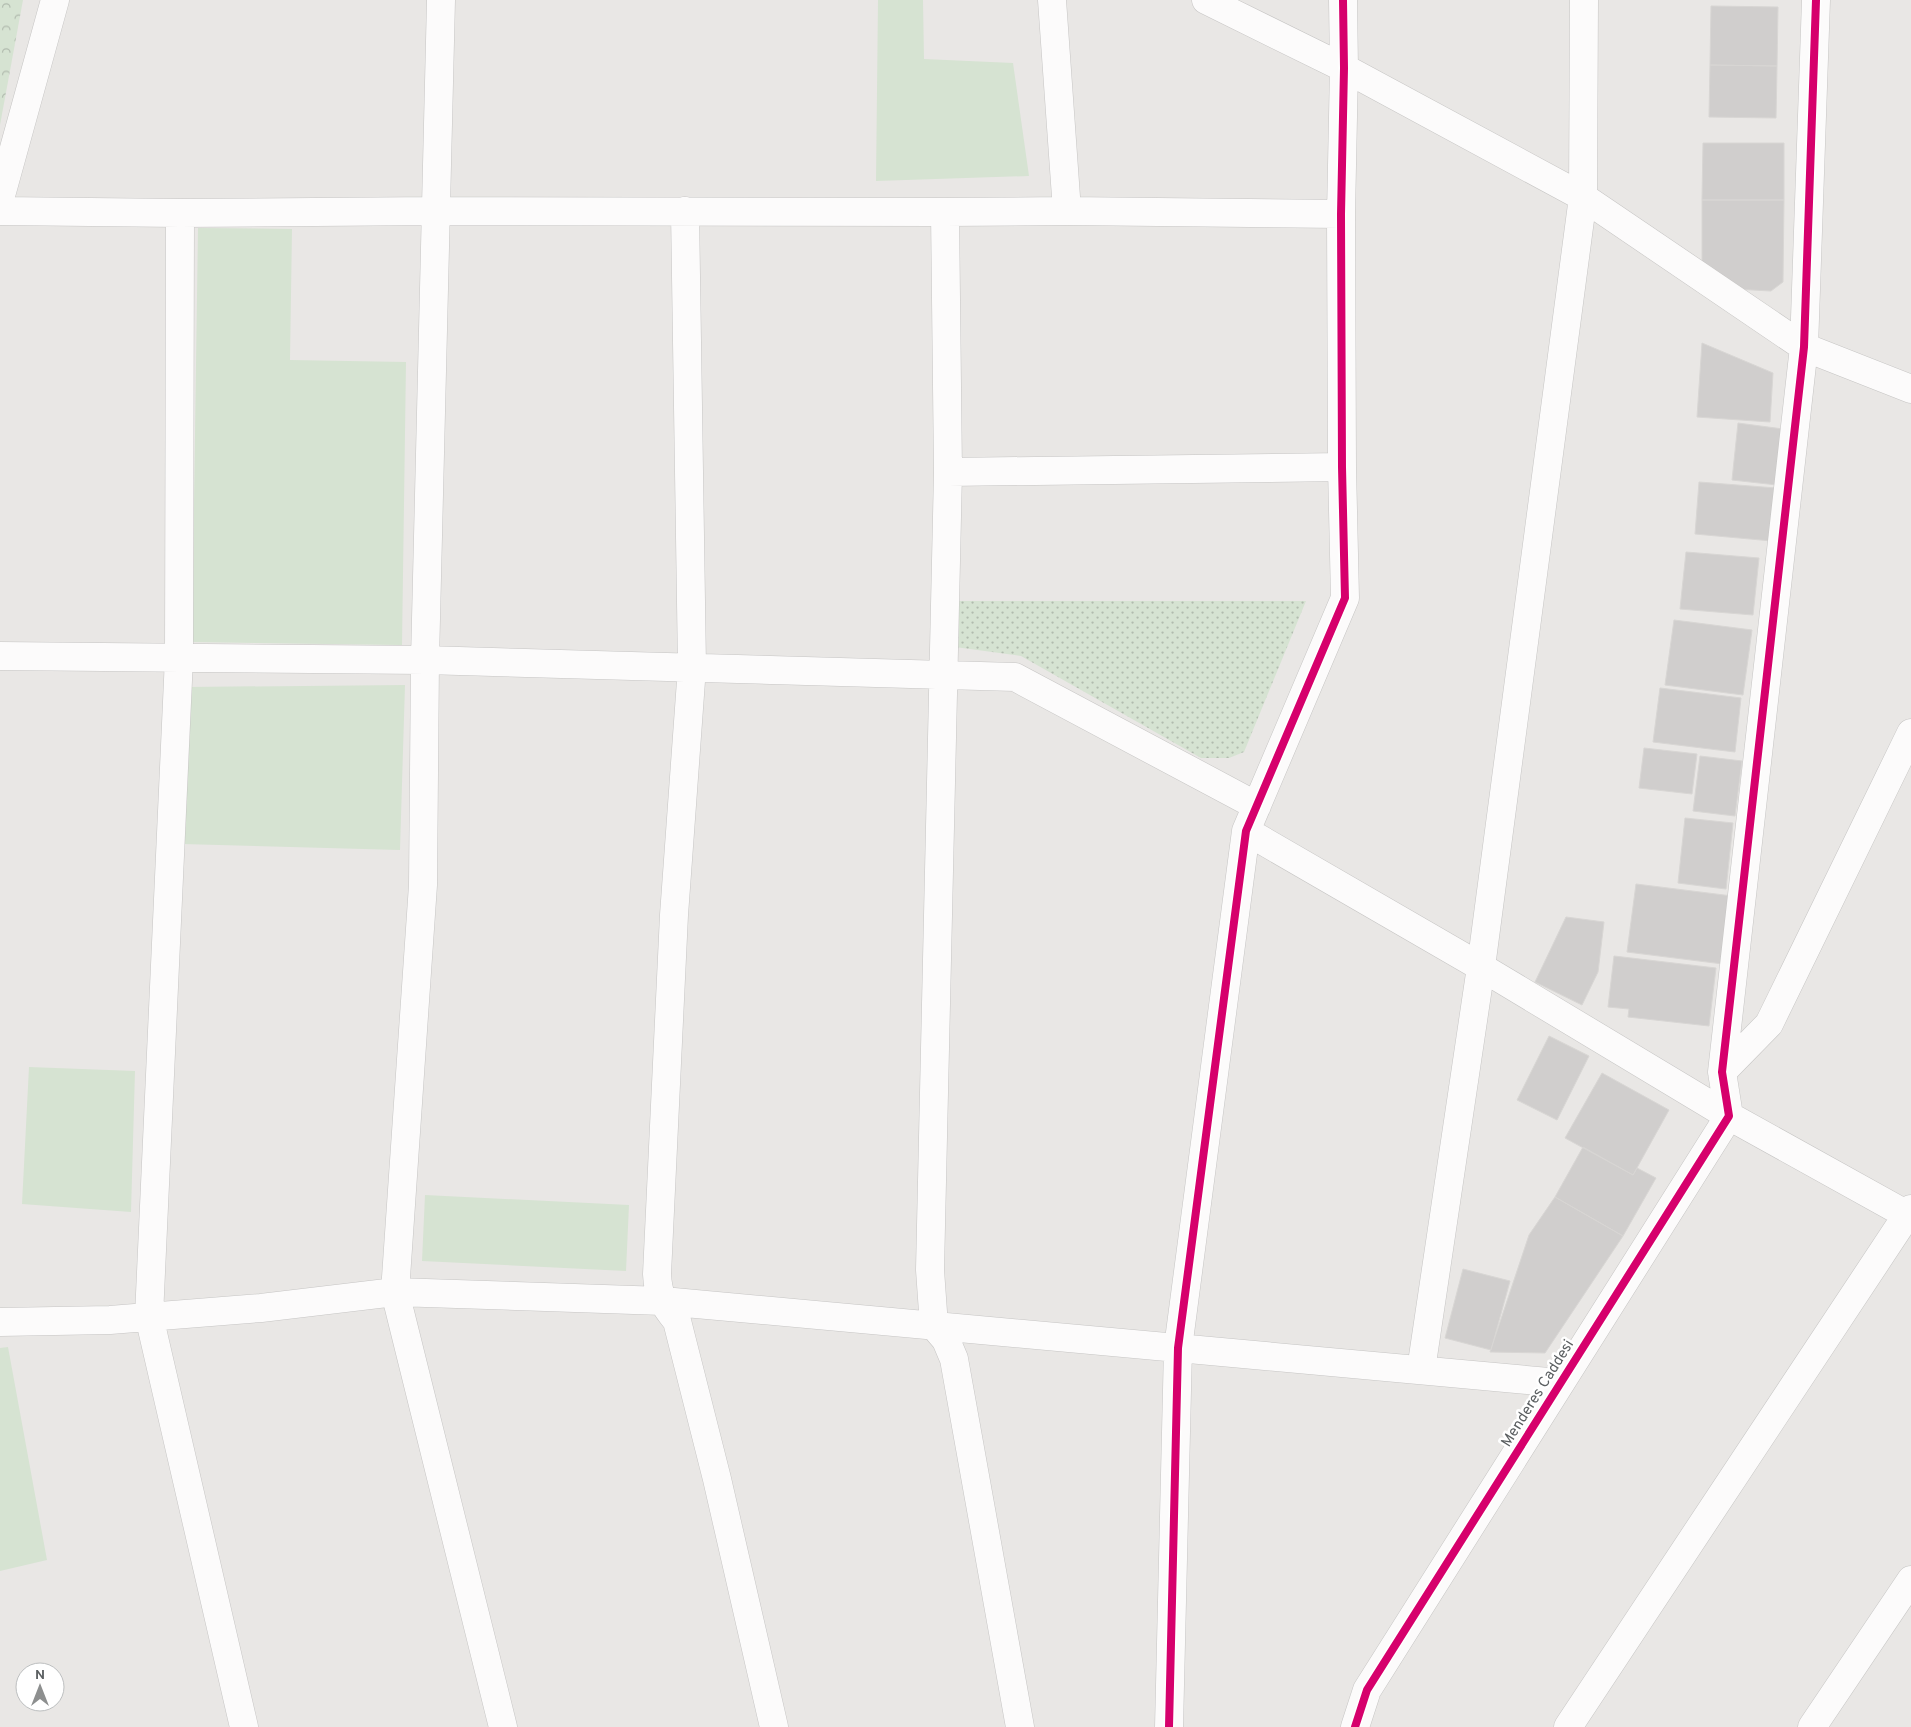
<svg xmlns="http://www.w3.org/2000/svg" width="1911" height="1727" viewBox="0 0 1911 1727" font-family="Overpass,sans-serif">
<defs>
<pattern id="forest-crowns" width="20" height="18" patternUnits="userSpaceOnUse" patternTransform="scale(1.25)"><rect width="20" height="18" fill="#d6e3d2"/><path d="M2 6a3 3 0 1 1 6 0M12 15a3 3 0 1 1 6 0" fill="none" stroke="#b1bbae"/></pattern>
<pattern id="park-dots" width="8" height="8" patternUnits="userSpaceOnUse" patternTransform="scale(1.25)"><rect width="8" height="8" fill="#d6e3d2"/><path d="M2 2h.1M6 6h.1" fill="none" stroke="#b1bbae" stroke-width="1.8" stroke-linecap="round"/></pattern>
</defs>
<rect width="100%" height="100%" fill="#e9e7e5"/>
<path fill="#d6e3d2" d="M 878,0 L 923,0 L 924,59 L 1013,63 L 1029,176 L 876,181 Z
M 198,228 L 292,229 L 290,360 L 406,362 L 402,645 L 192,642 Z
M 405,685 L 400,850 L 182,844 L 187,687 Z
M 29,1067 L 135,1071 L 131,1212 L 22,1204 Z
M 425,1195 L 629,1205 L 626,1271 L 422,1261 Z
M 8,1347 L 47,1560 L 0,1571 L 0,1348 Z"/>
<path fill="url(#forest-crowns)" d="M 0,0 L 23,0 L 0,125 Z"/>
<path fill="url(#park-dots)" d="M 955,601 L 1306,601 L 1244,752 L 1229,758 L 1201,758 L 1021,656 L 955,647 Z"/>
<path fill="#d0cecd" stroke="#d8d6d4" d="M 1711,6 L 1778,7 L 1777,66 L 1710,65 Z
M 1710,65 L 1777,66 L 1776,118 L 1709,117 Z
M 1703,143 L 1784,143 L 1784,200 L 1702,200 Z
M 1702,200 L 1784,200 L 1783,282 L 1771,291 L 1734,289 L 1702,263 Z
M 1702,343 L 1773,373 L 1770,422 L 1697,417 Z
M 1738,423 L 1783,429 L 1777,485 L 1732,480 Z
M 1699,482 L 1776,488 L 1772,541 L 1695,534 Z
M 1686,552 L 1759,558 L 1753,615 L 1680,609 Z
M 1674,620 L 1752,630 L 1743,695 L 1665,685 Z
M 1660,688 L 1741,698 L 1735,752 L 1653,742 Z
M 1644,748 L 1697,754 L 1692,794 L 1639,788 Z
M 1700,756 L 1742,761 L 1735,816 L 1693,811 Z
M 1685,818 L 1733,823 L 1726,889 L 1678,883 Z
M 1636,884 L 1732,896 L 1723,964 L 1627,952 Z
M 1566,917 L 1604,922 L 1598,972 L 1582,1005 L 1535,982 Z
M 1614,956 L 1716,968 L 1709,1026 L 1628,1017 L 1629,1009 L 1608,1007 Z
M 1549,1036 L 1589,1056 L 1557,1120 L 1517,1100 Z
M 1602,1073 L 1669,1110 L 1633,1175 L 1565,1138 Z
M 1583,1147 L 1633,1175 L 1637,1168 L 1656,1178 L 1623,1236 L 1555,1197 Z
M 1555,1197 L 1623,1236 L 1545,1353 L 1490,1352 L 1529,1235 Z
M 1463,1269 L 1510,1281 L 1491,1350 L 1445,1338 Z"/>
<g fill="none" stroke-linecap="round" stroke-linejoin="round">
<defs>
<path id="minor" d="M 441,0 L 425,660 L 423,885 L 395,1292 L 503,1727
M 1052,0 L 1067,211
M 1206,0 L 1344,68 L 1583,197 L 1804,347 L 1911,389
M 0,199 L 55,0
M 0,211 L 180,213 L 436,211 L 945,212 L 1067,211 L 1341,214
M 685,211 L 692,667 L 674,915 L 657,1274 C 658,1295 663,1304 677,1321 L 717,1479 L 774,1727
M 945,212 L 948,472 L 930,1270 L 934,1326 L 946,1340 L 954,1359 L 1020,1727
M 180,213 L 179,658 L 149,1316 L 244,1727
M 948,472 L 1342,467
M 0,656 L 425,660 L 1015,677 L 1257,806
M 1246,831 L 1481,967 L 1729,1116 L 1911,1217
M 1722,1072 L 1769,1024 L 1911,733
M 0,1322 L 110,1320 L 261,1308 L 395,1292 L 663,1301 L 1560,1383
M 1421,1370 L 1481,967 L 1583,197 L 1584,0
M 1169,1727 L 1178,1348 L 1246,831 L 1345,598 L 1342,467 L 1341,214 L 1344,68 L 1343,0
M 1355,1727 L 1367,1690 L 1729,1116 L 1722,1072 L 1804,347 L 1816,0
M 1568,1727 L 1911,1209
M 1812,1727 L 1911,1580"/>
</defs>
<use href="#minor" stroke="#c6c5c4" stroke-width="29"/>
<use href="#minor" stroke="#fcfbfb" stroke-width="28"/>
<defs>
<path id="cycleway" d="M 1169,1727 L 1178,1348 L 1246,831 L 1345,598 L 1342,467 L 1341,214 L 1344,68 L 1343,0
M 1355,1727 L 1367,1690 L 1729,1116 L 1722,1072 L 1804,347 L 1816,0"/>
</defs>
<use href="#cycleway" stroke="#fff" stroke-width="11"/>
<use href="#cycleway" stroke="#d6006c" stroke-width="8"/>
</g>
<g text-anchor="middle" stroke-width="5" stroke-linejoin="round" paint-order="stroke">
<g font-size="15" fill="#5b5f61" stroke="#fff">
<text transform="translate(1537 1393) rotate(-58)" y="5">Menderes Caddesi</text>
</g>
</g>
<g transform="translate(40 1687)"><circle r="24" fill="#ffffff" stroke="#bdbfc0"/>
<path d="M0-4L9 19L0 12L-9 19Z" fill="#8d8f8f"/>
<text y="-8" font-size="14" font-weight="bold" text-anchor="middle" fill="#5b5f61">N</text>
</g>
</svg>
